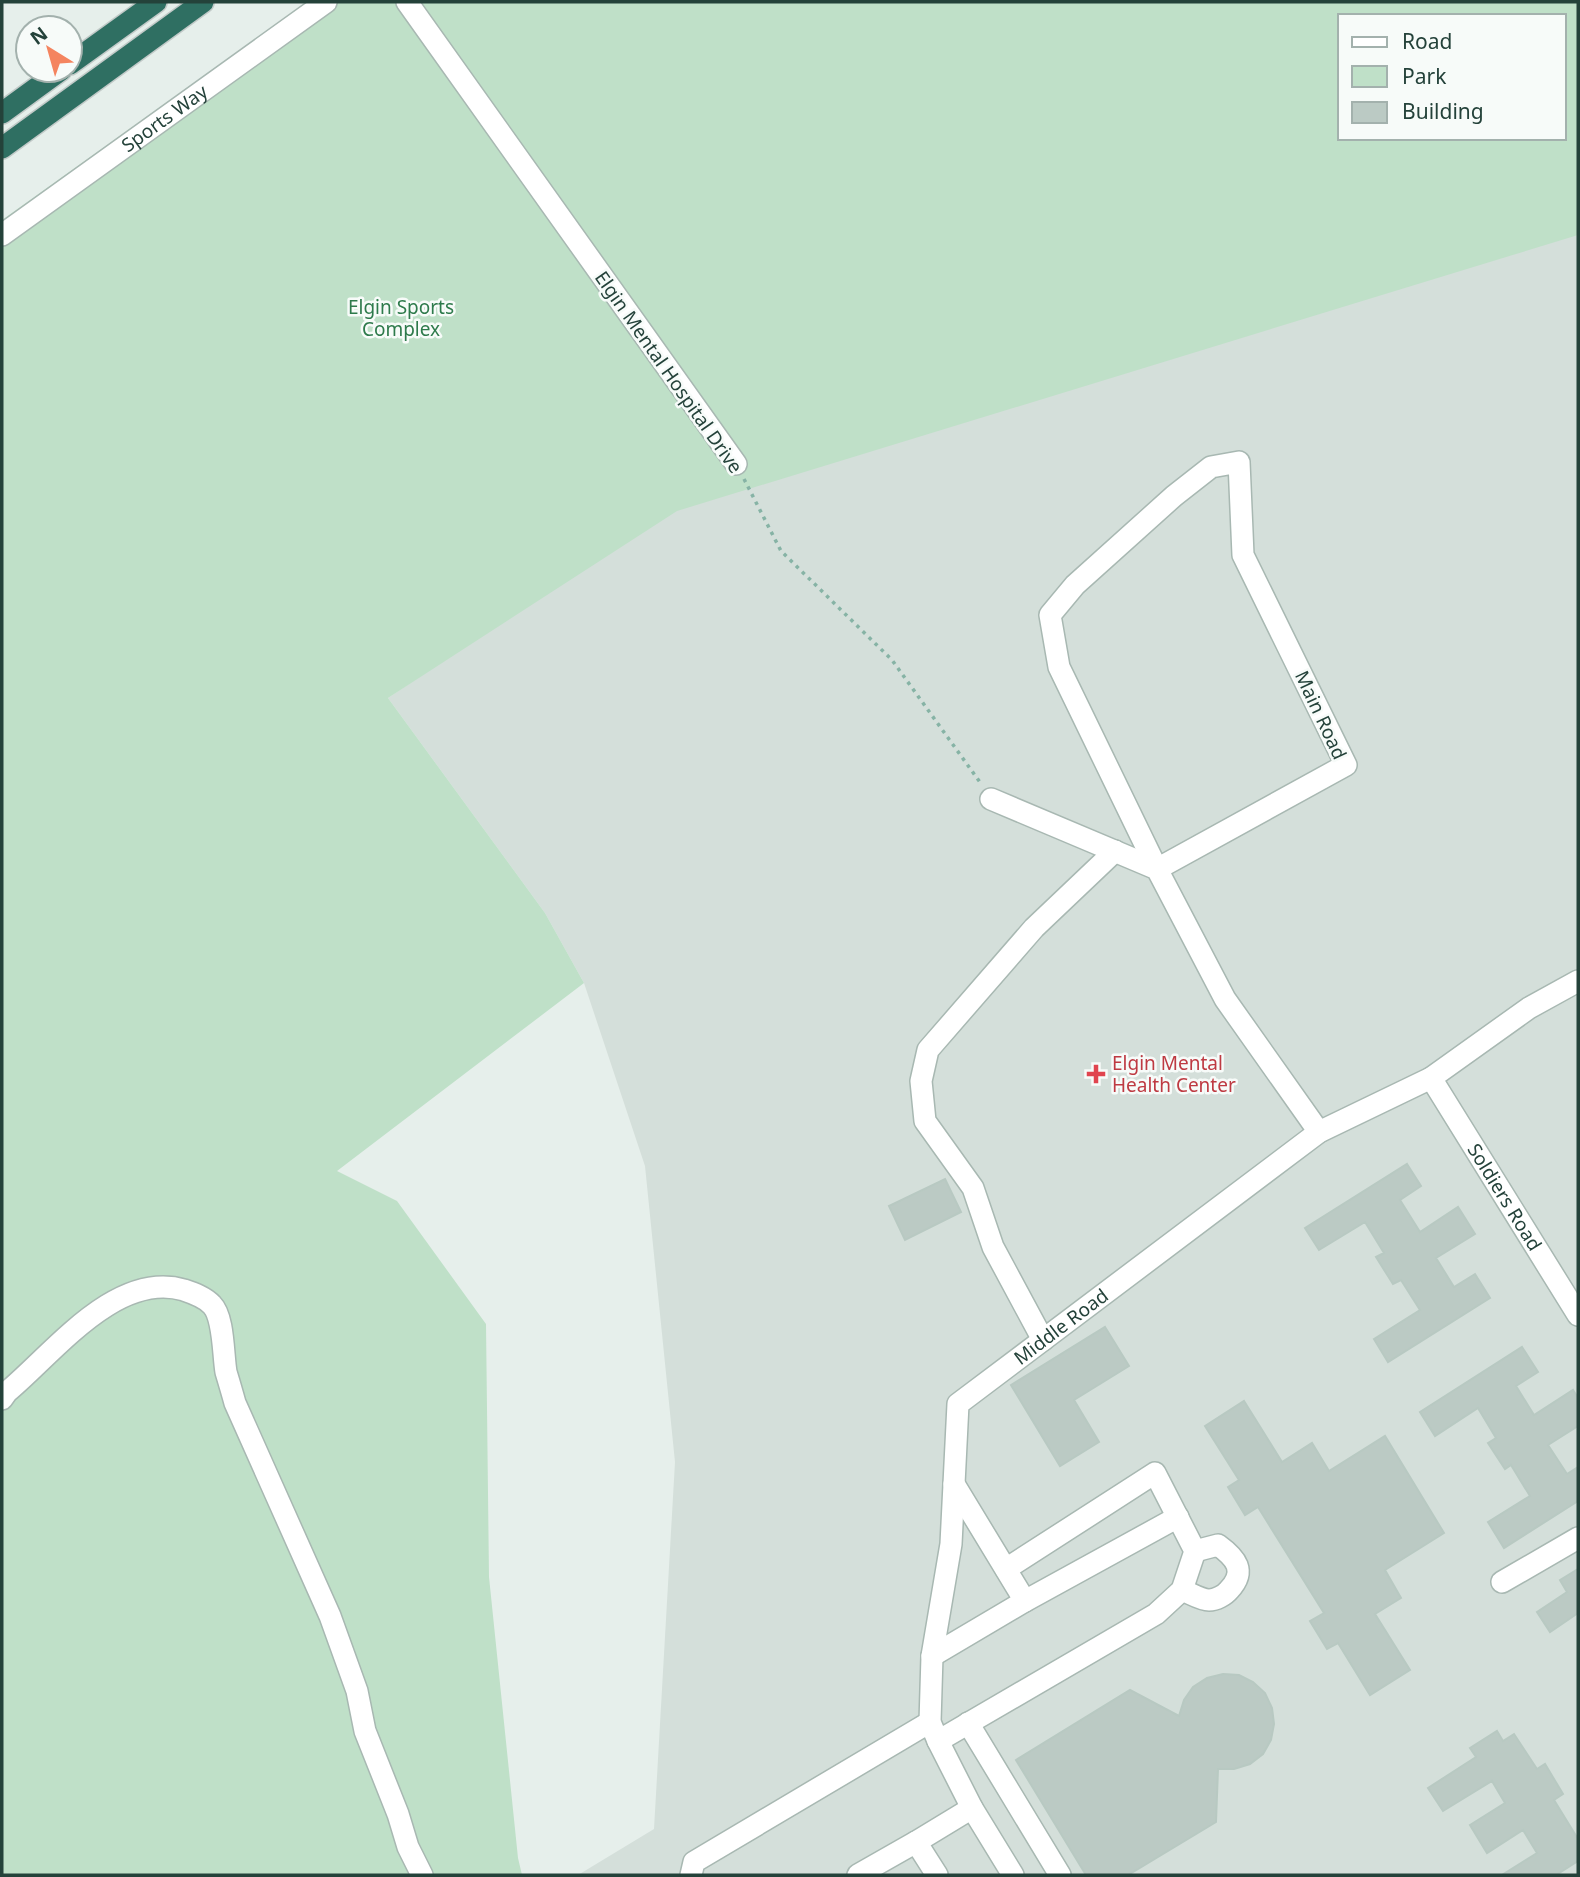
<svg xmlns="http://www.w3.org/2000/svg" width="1580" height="1877" viewBox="0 0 1580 1877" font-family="'Noto Sans',sans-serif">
<rect width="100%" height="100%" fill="#e6efeb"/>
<path fill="#d4dfda" d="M 1578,224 L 1578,1875 L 578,1875 L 654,1829 L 675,1462 L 645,1166 L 584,983 L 545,913 L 388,698 L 736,464 Z"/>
<path fill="#bfe0c8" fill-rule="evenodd" d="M 307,2 L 1578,2 L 1578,235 L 677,511 L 388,698 L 545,913 L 584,983 L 337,1171 L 397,1201 L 486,1324 L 489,1577 L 518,1858 L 522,1875 L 2,1875 L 2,220 ZM 1340,16 L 1564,16 L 1564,138 L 1340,138 Z"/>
<path fill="#bbcac4" stroke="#b8c9c2" stroke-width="2" d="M 1407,1164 L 1421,1186 L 1400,1200 L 1420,1232 L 1458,1207 L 1475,1234 L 1436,1258 L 1454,1287 L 1475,1274 L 1490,1298 L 1388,1362 L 1374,1339 L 1420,1310 L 1401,1280 L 1393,1284 L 1376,1257 L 1384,1253 L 1365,1222 L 1319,1250 L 1305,1228 Z
M 945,1179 L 961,1212 L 905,1240 L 889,1206 Z
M 1105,1327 L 1129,1366 L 1074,1400 L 1099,1442 L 1060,1466 L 1011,1385 Z
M 1522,1347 L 1538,1372 L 1516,1386 L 1534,1415 L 1573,1390 L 1578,1398 L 1578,1426 L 1548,1445 L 1567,1474 L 1578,1467 L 1578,1501 L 1504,1548 L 1488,1522 L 1530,1496 L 1511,1465 L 1505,1469 L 1488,1443 L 1496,1438 L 1478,1408 L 1435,1436 L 1420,1412 Z
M 1244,1401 L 1282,1462 L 1312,1443 L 1329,1471 L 1385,1436 L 1444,1533 L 1385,1570 L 1401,1598 L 1375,1614 L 1410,1670 L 1370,1695 L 1338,1643 L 1327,1649 L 1310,1621 L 1324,1613 L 1258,1507 L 1245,1515 L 1228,1487 L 1239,1480 L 1205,1426 Z
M 1578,1569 L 1578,1613 L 1550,1632 L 1537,1612 L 1567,1592 L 1560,1580 Z
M 1223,1674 L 1239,1675 L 1253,1682 L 1265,1693 L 1272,1708 L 1274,1724 L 1271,1740 L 1263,1754 L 1250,1764 L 1234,1769 L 1218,1769 L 1216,1822 L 1128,1875 L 1086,1875 L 1016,1760 L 1130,1690 L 1179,1716 L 1184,1700 L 1193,1687 L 1207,1678 Z
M 1497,1731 L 1503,1741 L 1514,1734 L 1537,1769 L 1545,1764 L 1563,1794 L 1554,1800 L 1578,1839 L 1578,1861 L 1556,1875 L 1502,1875 L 1537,1853 L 1523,1830 L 1487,1853 L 1470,1825 L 1505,1803 L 1492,1781 L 1443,1811 L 1428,1788 L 1476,1757 L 1470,1748 Z"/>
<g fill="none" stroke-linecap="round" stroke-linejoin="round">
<defs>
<g id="minor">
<path d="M 407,2 L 736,464"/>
<path id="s1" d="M 2,235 L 326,2"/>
<path d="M 1239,462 L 1243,555 L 1346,765 L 1157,869 L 1059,667 L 1050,615 L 1075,585 L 1174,496 L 1211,467 Z"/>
<path d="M 991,799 L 1157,869 L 1225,999 L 1319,1132"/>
<path id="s2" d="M 1431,1078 L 1578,1315"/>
<path d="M 1043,1340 L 993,1247 L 973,1188 L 925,1121 L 921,1081 L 928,1050 L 1034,928 L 1115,851"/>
<path d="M 2,1399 L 7,1392 C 53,1354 116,1270 184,1290 C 193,1293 205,1297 212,1305 C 224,1317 223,1355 226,1372 C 229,1382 232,1392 235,1403 L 330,1616 L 357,1691 L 365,1731 L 398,1814 L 408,1847 L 422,1875"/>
<path d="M 1502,1582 L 1578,1538"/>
<path d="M 1182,1590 C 1190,1593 1201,1600 1209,1600 C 1216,1600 1225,1595 1229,1590 C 1247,1571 1236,1558 1218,1545 L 1195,1551"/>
<path d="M 1025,1601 L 1178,1517"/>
<path d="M 932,1656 L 1025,1601 L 954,1484"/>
<path d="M 968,1723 L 1060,1875"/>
<path d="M 938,1741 L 1156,1614 L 1182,1590 L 1195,1551 L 1155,1473 L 1006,1569"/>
<path d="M 916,1842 L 972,1808"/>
<path d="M 691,1875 L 694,1862 L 930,1722"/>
<path d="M 858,1875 L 916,1842 L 937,1875"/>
<path id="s3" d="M 1013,1875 L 972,1808 L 938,1741 L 930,1722 L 932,1656 L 951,1544 L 958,1404 L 1319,1132 L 1431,1078 L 1529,1008 L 1578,981"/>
</g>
<path id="highway" d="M 70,64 L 156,2
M 2,113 L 61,70
M 2,148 L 203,2"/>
</defs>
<use href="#minor" stroke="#a8b8b2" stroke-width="24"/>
<use href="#highway" stroke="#c2cac8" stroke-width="24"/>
<path stroke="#86b3a5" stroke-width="3.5" stroke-dasharray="3.5 5" stroke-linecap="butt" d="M 744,479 L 781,551 L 892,660 L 982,785"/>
<use href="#minor" stroke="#fff" stroke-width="21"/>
<use href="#highway" stroke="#2f6f62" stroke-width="21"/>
</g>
<path fill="#e0444e" stroke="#f7fbf9" stroke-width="2.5" d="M1092.5 1063.5h7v7h7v7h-7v7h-7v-7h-7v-7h7z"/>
<g text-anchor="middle" stroke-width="5" stroke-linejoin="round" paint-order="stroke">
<g font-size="19" fill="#24423a" stroke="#f7fbf9">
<text dy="7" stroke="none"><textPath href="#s1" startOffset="200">Sports Way</textPath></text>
<text transform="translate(669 372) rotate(55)" y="7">Elgin Mental Hospital Drive</text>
<text transform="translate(1321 715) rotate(65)" y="7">Main Road</text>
<text dy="7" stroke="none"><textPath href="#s2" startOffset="140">Soldiers Road</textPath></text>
<text dy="7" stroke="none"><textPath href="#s3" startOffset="623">Middle Road</textPath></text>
</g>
<g font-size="19" fill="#2d7a4b" stroke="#f7fbf9">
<text x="401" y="314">Elgin Sports<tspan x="401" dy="22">Complex</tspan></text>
</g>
<g font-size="19" fill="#be3a42" stroke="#f7fbf9" text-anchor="start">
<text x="1112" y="1070">Elgin Mental<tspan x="1112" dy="22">Health Center</tspan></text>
</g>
</g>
<rect width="1580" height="1877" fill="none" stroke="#24423a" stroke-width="7"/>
<rect x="1338" y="14" width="228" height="126" fill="#f7fbf9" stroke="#a3b1ad" stroke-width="2"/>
<rect x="1352" y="37" width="35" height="10" fill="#ffffff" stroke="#a3b1ad" stroke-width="2"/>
<text x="1402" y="49" font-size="21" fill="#24423a">Road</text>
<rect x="1352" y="66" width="35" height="21" fill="#bfe0c8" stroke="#a3b1ad" stroke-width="2"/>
<text x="1402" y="84" font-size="21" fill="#24423a">Park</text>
<rect x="1352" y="102" width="35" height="21" fill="#bbcac4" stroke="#a3b1ad" stroke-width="2"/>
<text x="1402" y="119" font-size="21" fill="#24423a">Building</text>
<g transform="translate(49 49) rotate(323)"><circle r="33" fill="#f7fbf9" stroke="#a3b1ad" stroke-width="2"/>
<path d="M0-5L12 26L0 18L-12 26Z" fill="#f4845f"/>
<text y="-10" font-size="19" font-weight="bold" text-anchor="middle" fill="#24423a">N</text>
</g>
</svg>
